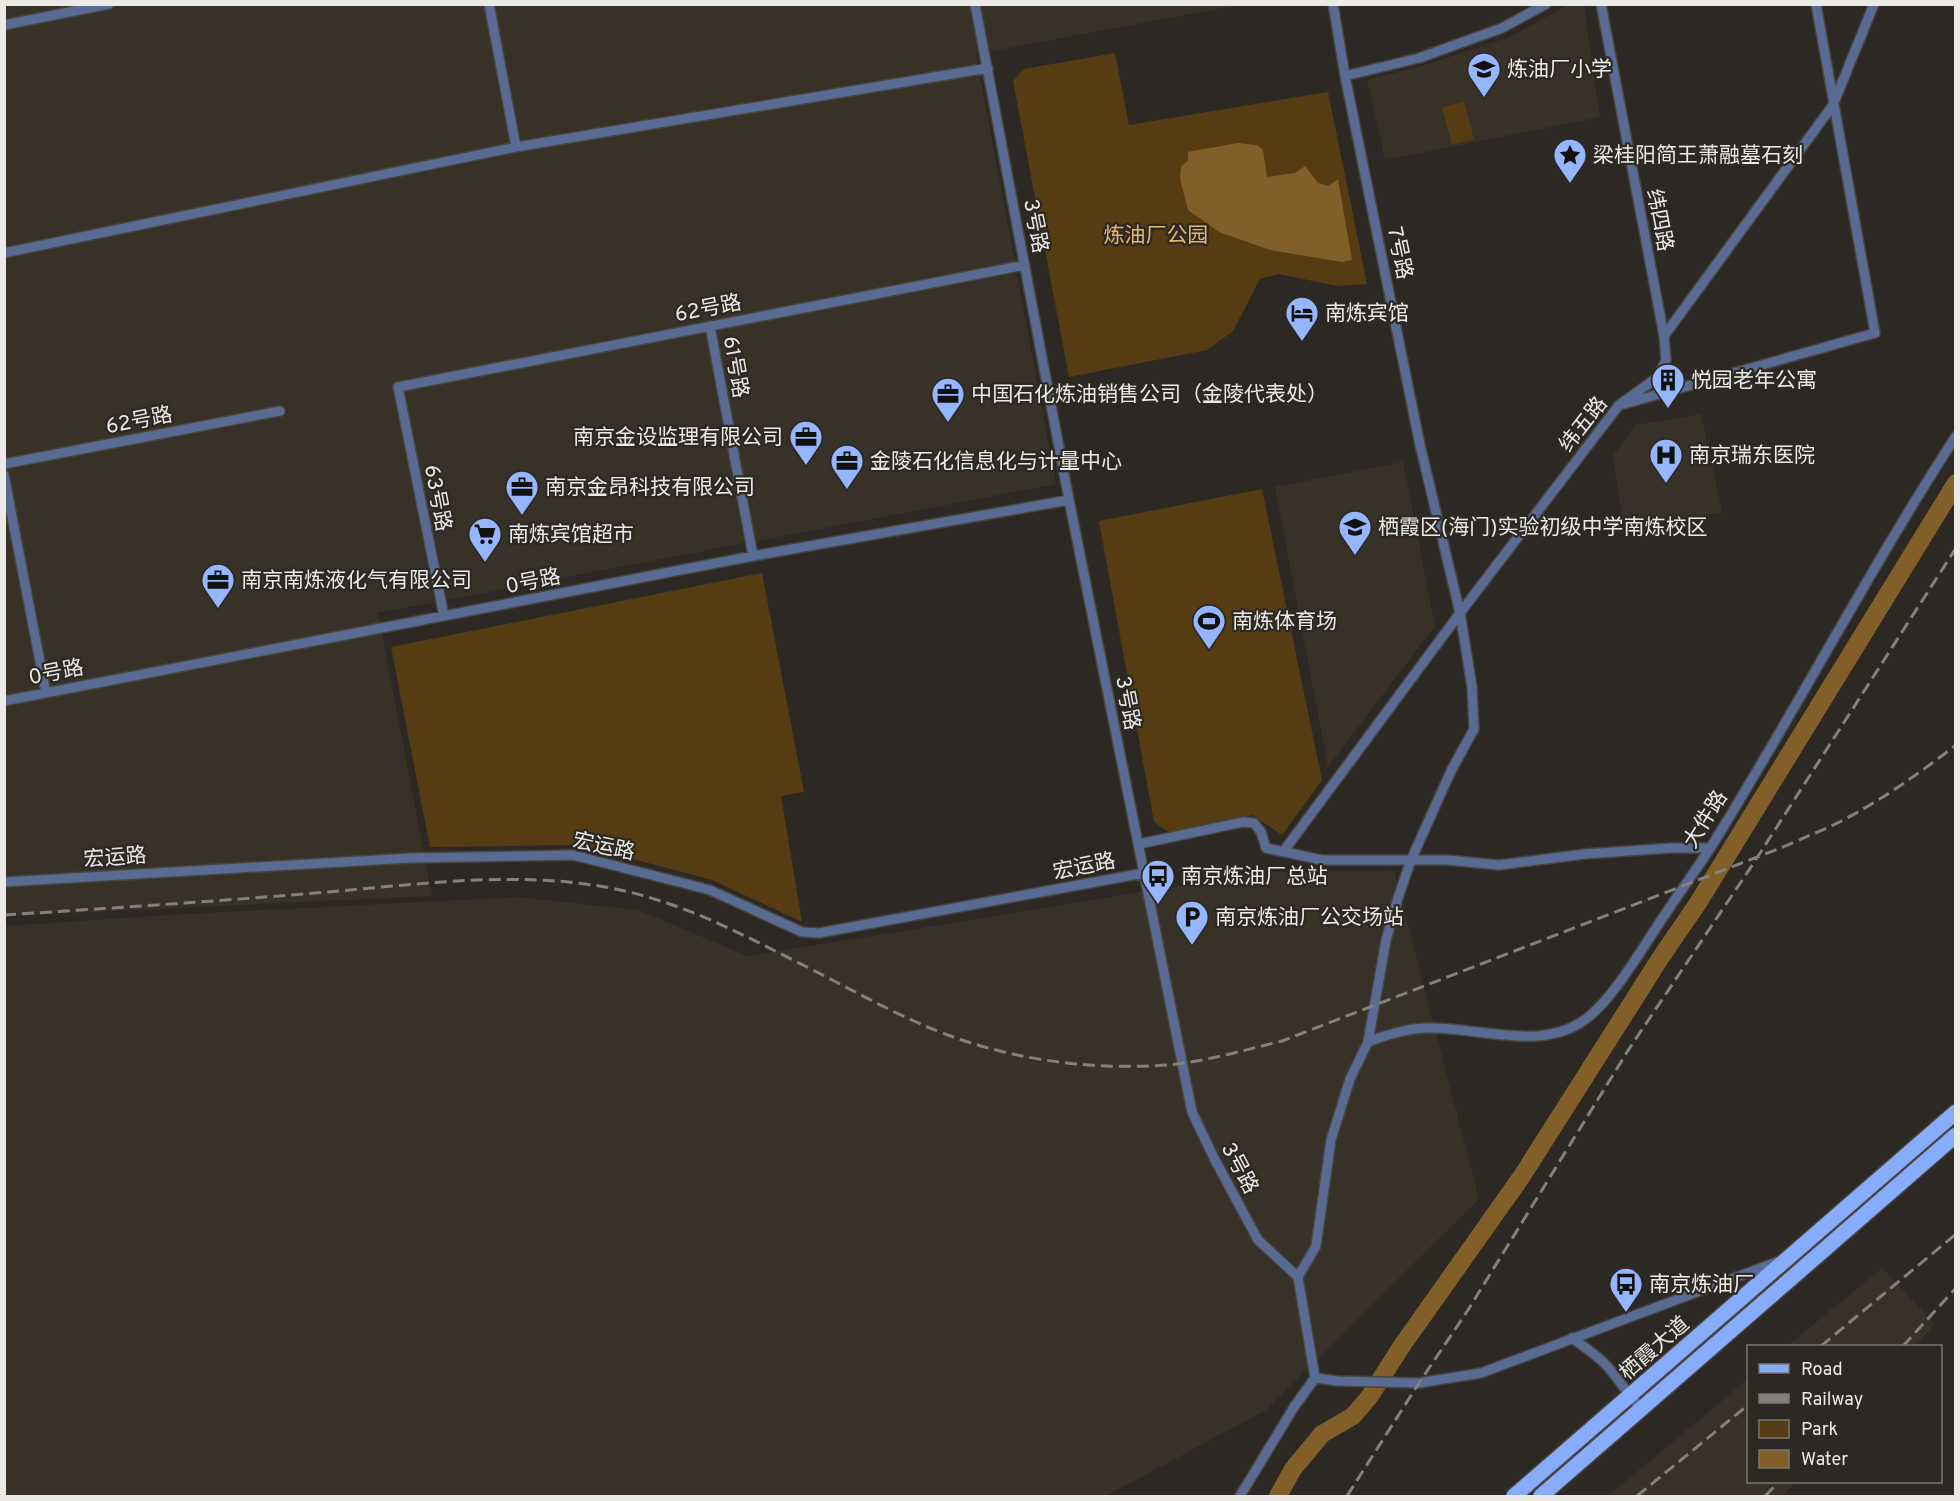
<svg xmlns="http://www.w3.org/2000/svg" width="1960" height="1501" viewBox="0 0 1960 1501" font-family="Overpass,'Noto Sans SC',sans-serif">
<rect width="100%" height="100%" fill="#2c2924"/>
<path fill="#373127" d="M 4,5 L 1239,5 L 976,54 L 1056,484 L 378,613 L 432,896 L 5,916 Z
M 1568,5 L 1584,5 L 1600,117 L 1385,160 L 1367,80 L 1425,65 L 1507,38 Z
M 1701,414 L 1722,512 L 1624,531 L 1613,456 L 1635,425 Z
M 1403,462 L 1435,626 L 1328,767 L 1275,487 Z
M 1394,871 L 1479,1199 L 1266,1410 L 1106,1496 L 5,1496 L 5,926 L 168,915 L 518,897 L 638,910 L 748,956 L 1265,872 Z
M 1882,1268 L 1935,1324 L 1915,1346 L 1787,1346 Z
M 1748,1379 L 1748,1482 L 1796,1482 L 1783,1496 L 1608,1496 Z"/>
<path fill="#563c13" d="M 1115,53 L 1129,125 L 1328,92 L 1367,284 L 1337,286 L 1279,274 L 1260,279 L 1233,331 L 1207,350 L 1069,377 L 1013,81 L 1024,69 Z
M 1464,102 L 1474,139 L 1452,145 L 1442,107 Z
M 1262,489 L 1322,780 L 1282,835 L 1252,815 L 1170,833 L 1154,822 L 1099,521 Z
M 762,573 L 804,792 L 781,796 L 802,922 L 712,880 L 580,845 L 430,847 L 391,647 Z"/>
<path fill="#825f29" d="M 1238,143 L 1257,145 L 1263,150 L 1267,177 L 1295,173 L 1305,166 L 1318,183 L 1328,186 L 1338,179 L 1352,260 L 1342,262 L 1270,250 L 1219,232 L 1188,210 L 1180,179 L 1181,166 L 1188,161 L 1188,152 Z"/>
<g fill="none" stroke-linecap="round" stroke-linejoin="round">
<path stroke="#825f29" stroke-width="18" d="M 1278,1496 L 1293,1469 L 1322,1434 L 1353,1416 L 1370,1396 L 1401,1347 L 1522,1176 L 1661,957 L 1698,903 L 1956,483"/>
<defs>
<path id="minor" d="M 489,4 L 516,147
M 975,4 L 1069,500 L 1192,1112 L 1214,1158 L 1258,1240 L 1298,1277 L 1315,1378
M 1601,4 L 1664,336
M 4,25 L 109,4
M 1345,76 L 1419,58 L 1502,28 L 1546,4
M 4,253 L 516,147 L 988,68
M 710,326 L 753,556
M 1624,404 L 1875,333 L 1816,4
M 4,464 L 280,411
M 4,475 L 46,693
M 444,616 L 398,387 L 1025,265
M 4,701 L 753,556 L 1069,500
M 1139,844 L 1243,822 L 1254,823 L 1261,832 L 1266,848 L 1322,860 L 1447,860 L 1499,865 L 1585,854 L 1671,848 L 1710,848
M 1283,852 L 1460,613 L 1619,405 L 1658,377 L 1666,360 L 1664,336 L 1833,105 L 1874,4
M 4,882 L 410,858 L 573,855 L 710,890 L 802,932 L 819,933 L 1144,873
M 1368,1042 C 1386,1035 1405,1029 1425,1028 C 1476,1026 1538,1052 1583,1021 C 1612,1002 1644,945 1664,916 C 1679,893 1696,870 1711,847 C 1795,712 1869,570 1956,436
M 1298,1277 L 1316,1246 L 1331,1140 L 1350,1079 L 1368,1042 L 1386,940 L 1398,898 L 1411,860 L 1451,771 L 1474,729 L 1472,687 L 1460,613 L 1420,445 L 1345,76 L 1333,4
M 1572,1338 C 1584,1347 1596,1354 1606,1365 C 1619,1379 1628,1395 1642,1409
M 1315,1378 L 1338,1381 L 1419,1383 L 1481,1373 L 1777,1262
M 1240,1496 L 1294,1407 L 1315,1378"/>
<path id="primary" d="M 1514,1496 L 1956,1112
M 1541,1496 L 1956,1135"/>
</defs>
<use href="#minor" stroke="#47443f" stroke-width="12"/>
<use href="#primary" stroke="#47443f" stroke-width="18"/>
<use href="#minor" stroke="#596b92" stroke-width="9"/>
<use href="#primary" stroke="#88acfc" stroke-width="15"/>
<path stroke="#83817d" stroke-width="3" stroke-dasharray="12 6" stroke-linecap="butt" d="M 4,915 C 112,908 220,901 328,892 C 420,884 514,871 605,887 C 680,900 741,934 807,967 C 843,985 878,1005 914,1021 C 992,1057 1080,1071 1166,1065 C 1205,1062 1244,1050 1282,1041 L 1783,847 C 1805,837 1827,829 1847,818 C 1886,797 1921,772 1956,745
M 1821,1346 L 1956,1234
M 1903,1346 L 1956,1288
M 1347,1496 L 1419,1383 L 1468,1310 L 1629,1049 L 1753,864 L 1956,548
M 1637,1496 L 1748,1405
M 1765,1496 L 1779,1482"/>
</g>
<defs>
<symbol id="school-pin" viewBox="-11 -11 22 30"><path d="M0 17L-7.5 6A9.5 9.5 0 1 1 7.5 6Z" fill="#95b6fd" stroke="#2c2924"/><path d="M0-5L7-2L0 1L-7-2ZM-4 1L0 2.5L4 1V4Q0 6-4 4Z" fill="#111"/></symbol>
<symbol id="sight-pin" viewBox="-11 -11 22 30"><path d="M0 17L-7.5 6A9.5 9.5 0 1 1 7.5 6Z" fill="#95b6fd" stroke="#2c2924"/><path d="M0-6L1.8-2.2L6-1.7L2.9 1.2L3.7 5.4L0 3.3L-3.7 5.4L-2.9 1.2L-6-1.7L-1.8-2.2Z" fill="#111"/></symbol>
<symbol id="hotel-pin" viewBox="-11 -11 22 30"><path d="M0 17L-7.5 6A9.5 9.5 0 1 1 7.5 6Z" fill="#95b6fd" stroke="#2c2924"/><path d="M-6-4.5h1.5V1H6V5H4.5V3h-9V5H-6ZM-4 0a1.8 1.8 0 1 1 3.6 0ZM.5 0V-2.5h3Q6-2.5 6 0Z" fill="#111"/></symbol>
<symbol id="building-pin" viewBox="-11 -11 22 30"><path d="M0 17L-7.5 6A9.5 9.5 0 1 1 7.5 6Z" fill="#95b6fd" stroke="#2c2924"/><path d="M-4-6H4V6H1V3H-1V6H-4ZM-2.5-4.3h1.7v1.8h-1.7ZM.8-4.3h1.7v1.8H.8ZM-2.5-1h1.7V.8h-1.7ZM.8-1h1.7V.8H.8Z" fill="#111"/></symbol>
<symbol id="office-pin" viewBox="-11 -11 22 30"><path d="M0 17L-7.5 6A9.5 9.5 0 1 1 7.5 6Z" fill="#95b6fd" stroke="#2c2924"/><path d="M-6-3h4V-5.5h4V-3h4V5H-6ZM-1-4.5V-3h2v-1.5ZM-6 0V1H6V0Z" fill="#111"/></symbol>
<symbol id="hospital-pin" viewBox="-11 -11 22 30"><path d="M0 17L-7.5 6A9.5 9.5 0 1 1 7.5 6Z" fill="#95b6fd" stroke="#2c2924"/><path d="M-5-5h3v3.5h4V-5h3V5h-3V1.5h-4V5h-3Z" fill="#111"/></symbol>
<symbol id="supermarket-pin" viewBox="-11 -11 22 30"><path d="M0 17L-7.5 6A9.5 9.5 0 1 1 7.5 6Z" fill="#95b6fd" stroke="#2c2924"/><path d="M-6-5.5h2.5l.6 2H6L4.5 2H-2.5L-4.4-4H-6ZM-1.5 3.2a1.3 1.3 0 1 0 .1 0ZM3 3.2a1.3 1.3 0 1 0 .1 0Z" fill="#111"/></symbol>
<symbol id="stadium-pin" viewBox="-11 -11 22 30"><path d="M0 17L-7.5 6A9.5 9.5 0 1 1 7.5 6Z" fill="#95b6fd" stroke="#2c2924"/><path d="M0-5a6.5 5 0 1 0 0 10a6.5 5 0 1 0 0-10ZM-3.5-1.8h7v3.6h-7Z" fill="#111"/></symbol>
<symbol id="bus-pin" viewBox="-11 -11 22 30"><path d="M0 17L-7.5 6A9.5 9.5 0 1 1 7.5 6Z" fill="#95b6fd" stroke="#2c2924"/><path d="M-5-6H5V4H4V6H2V4H-2V6H-4V4H-5ZM-3.5-4V0h7V-4ZM-3.5 1.2v1.5H-2V1.2ZM2 1.2v1.5H3.5V1.2Z" fill="#111"/></symbol>
<symbol id="parking-pin" viewBox="-11 -11 22 30"><path d="M0 17L-7.5 6A9.5 9.5 0 1 1 7.5 6Z" fill="#95b6fd" stroke="#2c2924"/><path d="M-3.5-5.5H1a3.5 3.5 0 0 1 0 7H-1V5.5H-3.5ZM-1-3.4V-.6H.8a1.4 1.4 0 0 0 0-2.8Z" fill="#111"/></symbol>
</defs>
<g fill-rule="evenodd">
<use href="#school-pin" x="1465" y="50" width="38" height="52"/>
<use href="#sight-pin" x="1551" y="136" width="38" height="52"/>
<use href="#hotel-pin" x="1283" y="294" width="38" height="52"/>
<use href="#building-pin" x="1649" y="361" width="38" height="52"/>
<use href="#office-pin" x="929" y="375" width="38" height="52"/>
<use href="#office-pin" x="787" y="418" width="38" height="52"/>
<use href="#hospital-pin" x="1647" y="436" width="38" height="52"/>
<use href="#office-pin" x="828" y="442" width="38" height="52"/>
<use href="#office-pin" x="503" y="468" width="38" height="52"/>
<use href="#school-pin" x="1336" y="508" width="38" height="52"/>
<use href="#supermarket-pin" x="466" y="515" width="38" height="52"/>
<use href="#office-pin" x="199" y="561" width="38" height="52"/>
<use href="#stadium-pin" x="1190" y="602" width="38" height="52"/>
<use href="#bus-pin" x="1139" y="857" width="38" height="52"/>
<use href="#parking-pin" x="1173" y="898" width="38" height="52"/>
<use href="#bus-pin" x="1607" y="1265" width="38" height="52"/>
</g>
<g text-anchor="middle" stroke-width="4.5" stroke-linejoin="round" paint-order="stroke">
<g font-size="21" fill="#eceae7" stroke="#2c2924" text-anchor="start">
<text x="1507" y="76">炼油厂小学</text>
<text x="1593" y="162">梁桂阳简王萧融墓石刻</text>
<text x="1325" y="320">南炼宾馆</text>
<text x="1691" y="387">悦园老年公寓</text>
<text x="971" y="401">中国石化炼油销售公司（金陵代表处）</text>
<text x="783" y="444" text-anchor="end">南京金设监理有限公司</text>
<text x="1689" y="462">南京瑞东医院</text>
<text x="870" y="468">金陵石化信息化与计量中心</text>
<text x="545" y="494">南京金昂科技有限公司</text>
<text x="1378" y="534">栖霞区(海门)实验初级中学南炼校区</text>
<text x="508" y="541">南炼宾馆超市</text>
<text x="241" y="587">南京南炼液化气有限公司</text>
<text x="1232" y="628">南炼体育场</text>
<text x="1181" y="883">南京炼油厂总站</text>
<text x="1215" y="924">南京炼油厂公交场站</text>
<text x="1649" y="1291">南京炼油厂</text>
</g>
<g font-size="21" fill="#eceae7" stroke="#2c2924">
<text transform="translate(1660 220) rotate(79)" y="7">纬四路</text>
<text transform="translate(1036 226) rotate(79)" y="7">3号路</text>
<text transform="translate(1400 253) rotate(78)" y="7">7号路</text>
<text transform="translate(708 308) rotate(-11)" y="7">62号路</text>
<text transform="translate(736 367) rotate(80)" y="7">61号路</text>
<text transform="translate(139 420) rotate(-11)" y="7">62号路</text>
<text transform="translate(1583 424) rotate(-52)" y="7">纬五路</text>
<text transform="translate(438 498) rotate(79)" y="7">63号路</text>
<text transform="translate(533 581) rotate(-11)" y="7">0号路</text>
<text transform="translate(56 672) rotate(-11)" y="7">0号路</text>
<text transform="translate(1128 703) rotate(79)" y="7">3号路</text>
<text transform="translate(1705 819) rotate(-58)" y="7">大件路</text>
<text transform="translate(604 846) rotate(12)" y="7">宏运路</text>
<text transform="translate(115 857) rotate(-4)" y="7">宏运路</text>
<text transform="translate(1084 866) rotate(-11)" y="7">宏运路</text>
<text transform="translate(1240 1168) rotate(62)" y="7">3号路</text>
<text transform="translate(1654 1348) rotate(-41)" y="7">栖霞大道</text>
</g>
<g font-size="21" fill="#ebb667" stroke="#2c2924">
<text x="1156" y="242">炼油厂公园</text>
</g>
</g>
<rect width="1960" height="1501" fill="none" stroke="#eceae7" stroke-width="12"/>
<rect x="1747" y="1345" width="195" height="138" fill="#2c2924" stroke="#797672" stroke-width="1.5"/>
<rect x="1759" y="1364" width="30" height="9" fill="#88acfc" stroke="#797672" stroke-width="1.5"/>
<text x="1801" y="1375" font-size="18" fill="#eceae7">Road</text>
<rect x="1759" y="1394" width="30" height="9" fill="#83817d" stroke="#797672" stroke-width="1.5"/>
<text x="1801" y="1405" font-size="18" fill="#eceae7">Railway</text>
<rect x="1759" y="1420" width="30" height="18" fill="#563c13" stroke="#797672" stroke-width="1.5"/>
<text x="1801" y="1435" font-size="18" fill="#eceae7">Park</text>
<rect x="1759" y="1450" width="30" height="18" fill="#825f29" stroke="#797672" stroke-width="1.5"/>
<text x="1801" y="1465" font-size="18" fill="#eceae7">Water</text>
</svg>
